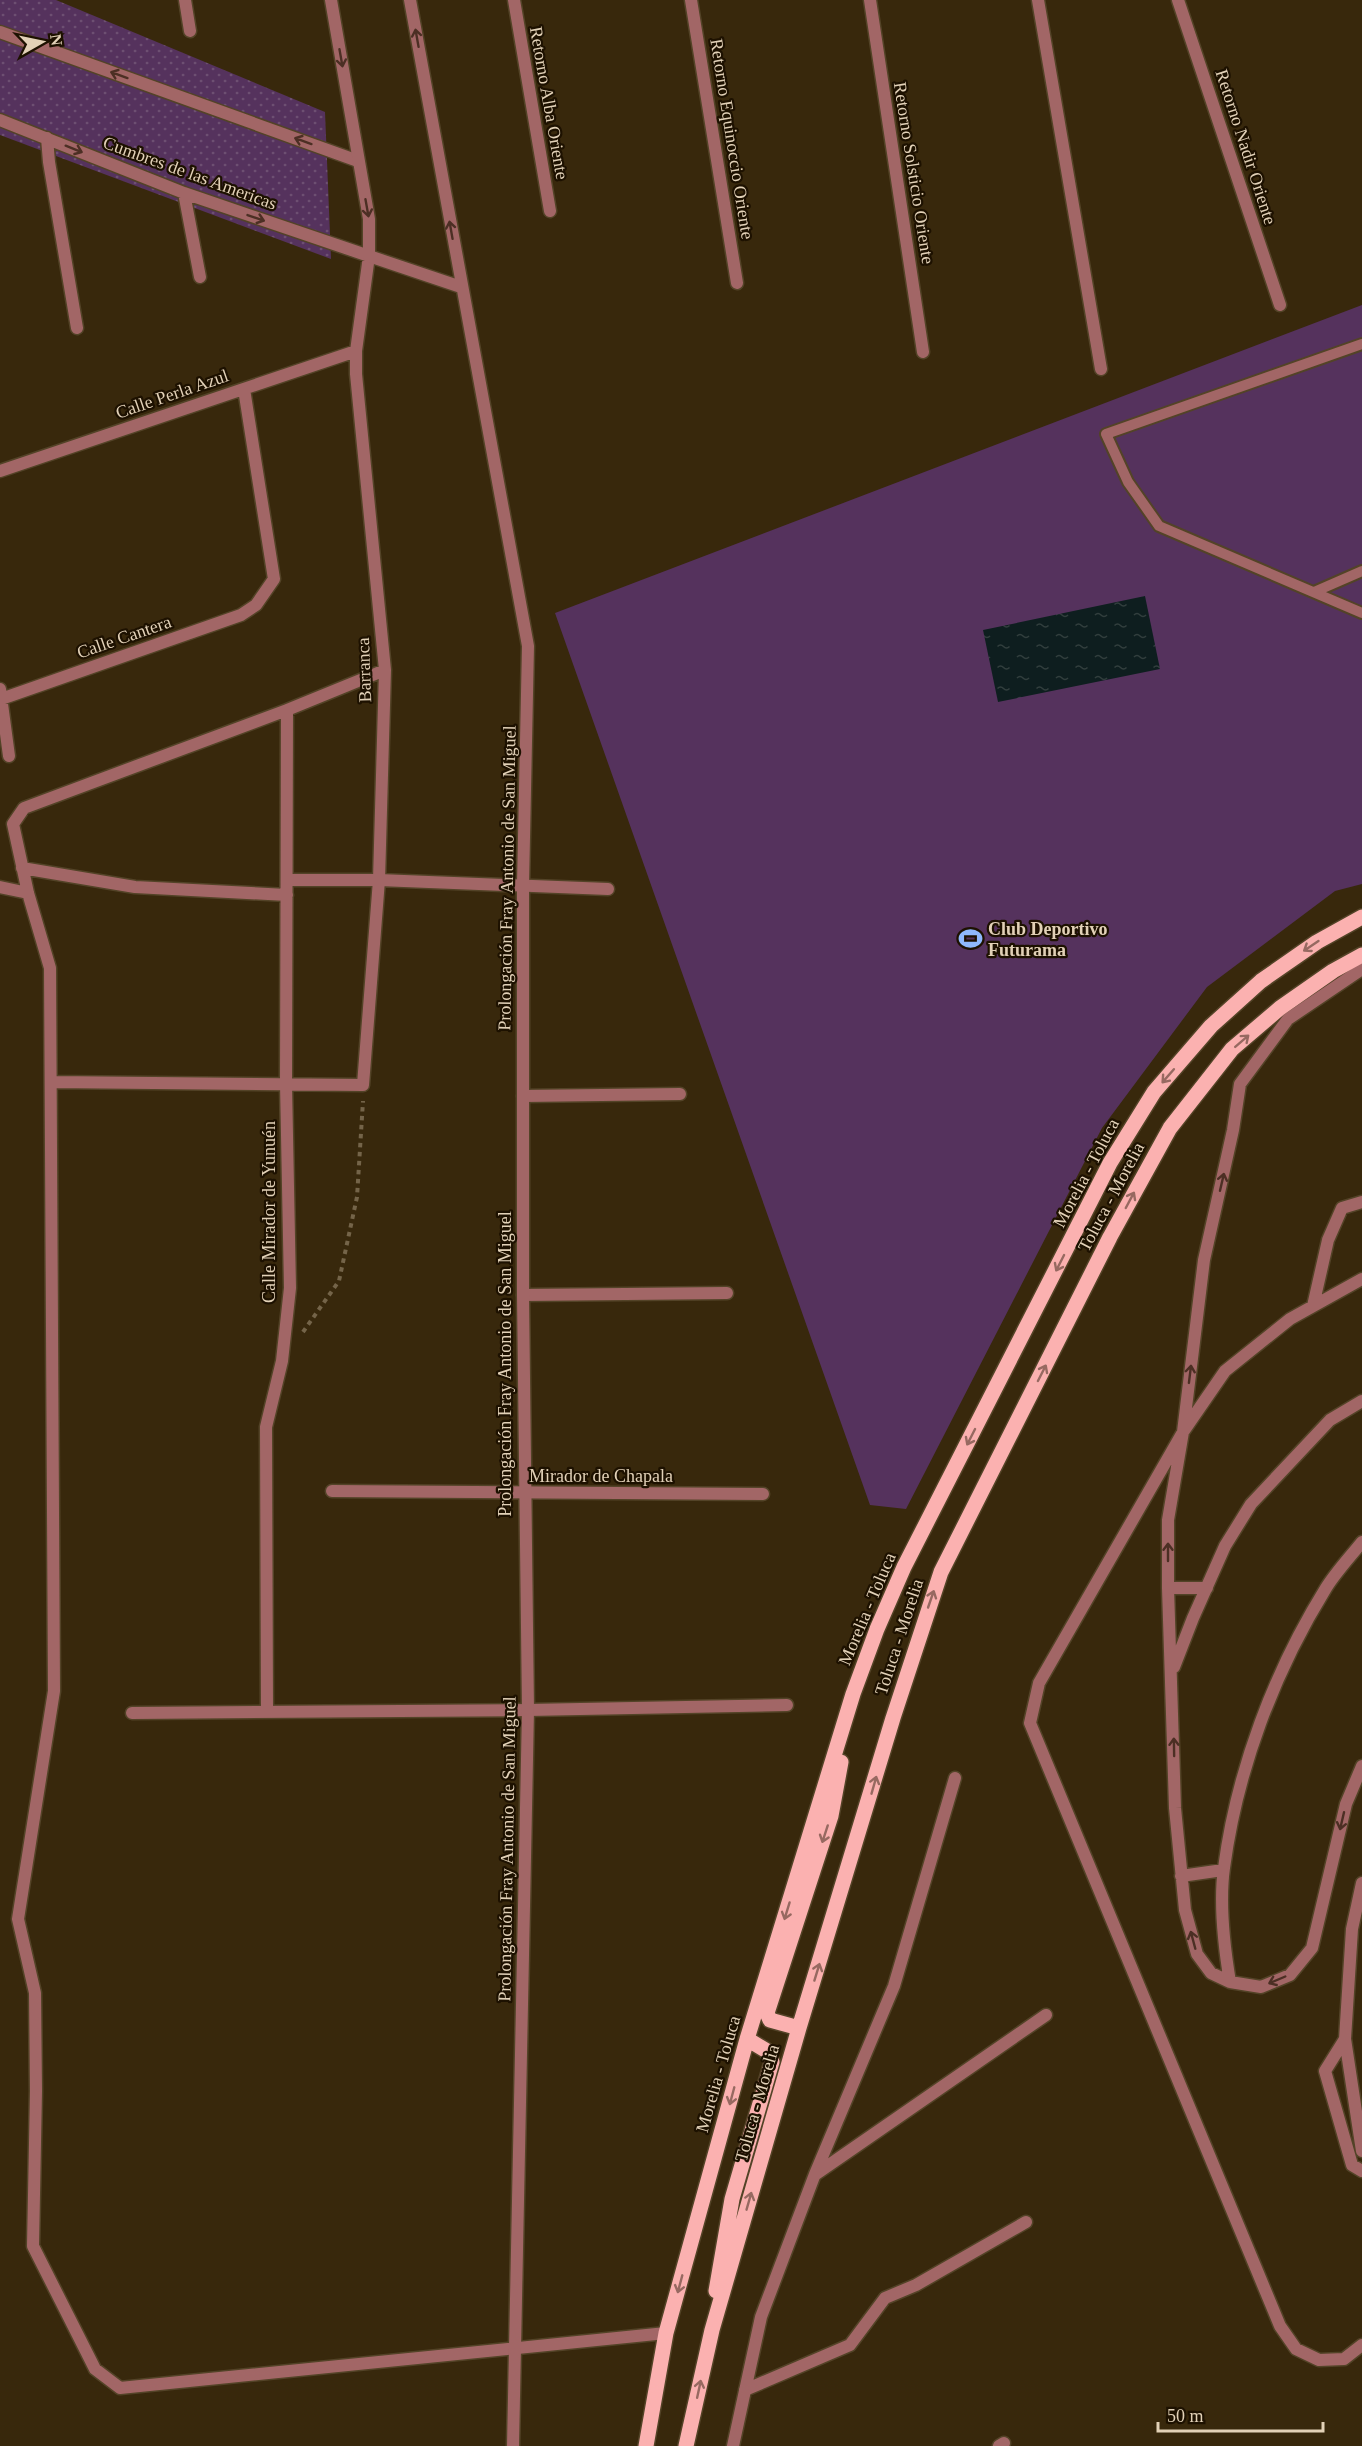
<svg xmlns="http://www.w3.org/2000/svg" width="1362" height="2446" viewBox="0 0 1362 2446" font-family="Georgia,serif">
<defs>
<pattern id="park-dots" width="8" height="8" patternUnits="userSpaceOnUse" patternTransform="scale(1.5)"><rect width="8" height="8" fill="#55325d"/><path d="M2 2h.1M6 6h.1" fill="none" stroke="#6d4f72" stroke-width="1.8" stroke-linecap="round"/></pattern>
<pattern id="water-ripples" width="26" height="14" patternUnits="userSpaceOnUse" patternTransform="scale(1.5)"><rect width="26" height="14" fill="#0e1e1f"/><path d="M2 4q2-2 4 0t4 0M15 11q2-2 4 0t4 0" fill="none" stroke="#313e3d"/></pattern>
</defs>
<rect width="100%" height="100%" fill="#38280c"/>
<path fill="#55325d" d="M 1362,305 L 1362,884 L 1335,891 L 1207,987 L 1102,1128 L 906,1509 L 870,1505 L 555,613 Z"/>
<path fill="url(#park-dots)" d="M 0,0 L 56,0 L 325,112 L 331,259 L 0,135 Z"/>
<path fill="url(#water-ripples)" d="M 1145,596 L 1160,669 L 998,702 L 983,630 Z"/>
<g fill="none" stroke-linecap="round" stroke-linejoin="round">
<defs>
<path id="service" d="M 1362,344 L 1106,434 L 1128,482 L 1159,526 L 1362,613
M 1314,592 L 1362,571"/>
<path id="minor" d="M 185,0 L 190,31
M 514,0 L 550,211
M 691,0 L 737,283
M 870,0 L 923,352
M 1038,0 L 1101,369
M 1178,0 L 1280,305
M 0,32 L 358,161
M 0,120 L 184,193 L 369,256 L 356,351 L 356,374 L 385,670 L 379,880 L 363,1085 L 51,1082
M 47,138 L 49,162 L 77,328
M 184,193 L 200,277
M 0,471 L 356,351
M 385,670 L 287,710 L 24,808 L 13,824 L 28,893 L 50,968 L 54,1691 L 18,1919 L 35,1993 L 36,2091 L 33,2246 L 95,2369 L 120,2388 L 666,2333
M 0,689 L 9,756
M 1,699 L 241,615 L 256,605 L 274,579 L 244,389
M 22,868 L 135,887 L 287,895
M 288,880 L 379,880 L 608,889
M 0,887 L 28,893
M 1362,969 L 1288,1019 L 1240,1084 L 1233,1130 L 1204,1260 L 1183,1432 L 1168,1520 L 1168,1588 L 1175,1808 L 1185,1910 L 1197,1954 L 1211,1973 L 1230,1982 L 1261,1987 L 1290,1975 L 1312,1948 L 1346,1804 L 1362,1766
M 523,1096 L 680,1094
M 1362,1279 L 1290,1319 L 1225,1371 L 1183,1432 L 1039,1683 L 1030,1723 L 1280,2326 L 1296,2349 L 1319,2360 L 1344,2359 L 1362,2345
M 523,1295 L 727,1293
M 1313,1306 L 1328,1240 L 1342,1208 L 1362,1202
M 332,1491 L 763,1494
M 1168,1588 L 1207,1588
M 1174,1667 L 1193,1618 L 1225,1546 L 1251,1504 L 1330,1420 L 1362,1401
M 267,1711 L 266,1427 L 282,1361 L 290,1288 L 286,1084 L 287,710
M 132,1713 L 528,1710 L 787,1705
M 1181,1876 L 1223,1870
M 1362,1883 L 1352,1929 L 1345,2039 L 1362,2151
M 1230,1982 C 1224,1946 1219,1904 1224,1868 C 1237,1770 1274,1672 1326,1588 C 1336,1572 1350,1557 1362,1542
M 1345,2039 L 1325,2071 L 1352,2165 L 1362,2171
M 816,2174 L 1046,2015
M 745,2390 L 850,2345 L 885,2298 L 916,2285 L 1026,2222
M 733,2446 L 761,2317 L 815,2174 L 894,1986 L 955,1778
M 999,2446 L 1004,2443"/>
<path id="tertiary" d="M 331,0 L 369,219 L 369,256 L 461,287
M 410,0 L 528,646 L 523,885 L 523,1295 L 528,1710 L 513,2446"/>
<path id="primary" d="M 799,2028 L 770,2020 L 767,2013 L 831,1816 L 841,1762
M 716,2291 L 732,2199 L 772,2062 L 767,2051 L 747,2039
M 646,2446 L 666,2333 L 747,2039 L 853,1694 L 877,1629 L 904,1567 L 1110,1163 L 1154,1092 L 1211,1026 L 1261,981 L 1317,942 L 1362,917
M 686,2446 L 712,2330 L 799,2028 L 893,1718 L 941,1572 L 1110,1237 L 1170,1128 L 1232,1049 L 1280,1008 L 1333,971 L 1362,955"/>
</defs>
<use href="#service" stroke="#534327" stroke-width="14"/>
<use href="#minor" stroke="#534327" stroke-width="15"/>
<use href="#tertiary" stroke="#534327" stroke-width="15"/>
<use href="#primary" stroke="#534327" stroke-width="18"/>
<path stroke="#746449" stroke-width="4" stroke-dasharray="4.5 4.5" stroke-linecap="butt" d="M 303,1332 L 339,1281 L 357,1197 L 363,1101"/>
<use href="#service" stroke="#a26666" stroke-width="10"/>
<use href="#minor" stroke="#a26666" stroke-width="12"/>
<use href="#tertiary" stroke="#a26666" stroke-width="12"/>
<use href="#primary" stroke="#fbb1b0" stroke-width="15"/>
</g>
<defs><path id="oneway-shaft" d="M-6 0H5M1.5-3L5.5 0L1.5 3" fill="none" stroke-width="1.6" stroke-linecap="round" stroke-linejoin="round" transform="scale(1.5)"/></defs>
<g stroke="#4c2f24">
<use href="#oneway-shaft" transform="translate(417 38) rotate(-100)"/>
<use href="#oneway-shaft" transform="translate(341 58) rotate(80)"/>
<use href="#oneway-shaft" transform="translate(119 75) rotate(-160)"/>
<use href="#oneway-shaft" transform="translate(303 141) rotate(-160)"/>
<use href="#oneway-shaft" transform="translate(74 149) rotate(22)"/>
<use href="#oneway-shaft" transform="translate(367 208) rotate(80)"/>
<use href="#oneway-shaft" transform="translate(256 218) rotate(19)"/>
<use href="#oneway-shaft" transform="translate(451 230) rotate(-100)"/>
<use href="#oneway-shaft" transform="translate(1222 1182) rotate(-77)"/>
<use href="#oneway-shaft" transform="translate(1190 1374) rotate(-83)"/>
<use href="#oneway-shaft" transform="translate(1168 1552) rotate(-90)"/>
<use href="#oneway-shaft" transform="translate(1174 1747) rotate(-91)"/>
<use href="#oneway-shaft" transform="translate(1342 1821) rotate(103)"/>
<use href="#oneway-shaft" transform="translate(1193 1940) rotate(-105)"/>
<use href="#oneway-shaft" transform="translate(1277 1980) rotate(157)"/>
</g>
<g stroke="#976961">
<use href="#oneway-shaft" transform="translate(1311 946) rotate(146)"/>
<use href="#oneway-shaft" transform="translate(1242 1041) rotate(-41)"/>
<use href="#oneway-shaft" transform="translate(1168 1076) rotate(131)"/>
<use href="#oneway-shaft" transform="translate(1130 1200) rotate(-62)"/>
<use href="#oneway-shaft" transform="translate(1060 1263) rotate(117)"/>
<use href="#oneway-shaft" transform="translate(1042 1373) rotate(-63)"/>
<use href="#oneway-shaft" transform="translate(971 1437) rotate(117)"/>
<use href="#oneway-shaft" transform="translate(931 1599) rotate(-71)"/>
<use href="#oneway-shaft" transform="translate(874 1785) rotate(-74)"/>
<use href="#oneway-shaft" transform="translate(825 1834) rotate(108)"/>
<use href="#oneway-shaft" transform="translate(787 1911) rotate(107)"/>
<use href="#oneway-shaft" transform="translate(817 1972) rotate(-73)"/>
<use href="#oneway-shaft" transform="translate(732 2096) rotate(105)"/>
<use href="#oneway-shaft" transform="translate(749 2201) rotate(-74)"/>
<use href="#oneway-shaft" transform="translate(680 2284) rotate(105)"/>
<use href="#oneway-shaft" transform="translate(699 2389) rotate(-78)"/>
</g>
<defs>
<symbol id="stadium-bare" viewBox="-9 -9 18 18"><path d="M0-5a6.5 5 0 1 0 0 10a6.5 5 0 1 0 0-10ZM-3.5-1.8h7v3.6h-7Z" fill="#8fb8fd" stroke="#1d1100" stroke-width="2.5" paint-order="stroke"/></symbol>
</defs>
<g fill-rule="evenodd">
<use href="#stadium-bare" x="954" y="922" width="33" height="33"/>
</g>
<g text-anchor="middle" stroke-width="4.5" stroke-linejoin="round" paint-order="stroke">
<g font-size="18" fill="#e2d1b7" stroke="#1d1100">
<text transform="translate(549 103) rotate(80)" y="6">Retorno Alba Oriente</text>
<text transform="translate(732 139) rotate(81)" y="6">Retorno Equinoccio Oriente</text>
<text transform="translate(1246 147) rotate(72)" y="6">Retorno Nadir Oriente</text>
<text transform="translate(190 173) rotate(20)" y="6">Cumbres de las Americas</text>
<text transform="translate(914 173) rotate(81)" y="6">Retorno Solsticio Oriente</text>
<text transform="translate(172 394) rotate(-19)" y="6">Calle Perla Azul</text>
<text transform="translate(124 637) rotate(-19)" y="6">Calle Cantera</text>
<text transform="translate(364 670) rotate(-92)" y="6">Barranca</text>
<text transform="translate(507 878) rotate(-89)" y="6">Prolongación Fray Antonio de San Miguel</text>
<text transform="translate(1086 1173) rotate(-62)" y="6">Morelia - Toluca</text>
<text transform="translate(1111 1197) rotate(-62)" y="6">Toluca - Morelia</text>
<text transform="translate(269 1212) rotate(-90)" y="6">Calle Mirador de Yunuén</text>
<text transform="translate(505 1364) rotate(-90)" y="6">Prolongación Fray Antonio de San Miguel</text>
<text x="601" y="1482">Mirador de Chapala</text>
<text transform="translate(867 1609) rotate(-67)" y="6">Morelia - Toluca</text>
<text transform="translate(899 1637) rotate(-72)" y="6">Toluca - Morelia</text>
<text transform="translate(507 1849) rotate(-89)" y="6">Prolongación Fray Antonio de San Miguel</text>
<text transform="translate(718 2074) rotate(-74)" y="6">Morelia - Toluca</text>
<text transform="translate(757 2103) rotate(-74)" y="6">Toluca - Morelia</text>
</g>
<g font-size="18" font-weight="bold" fill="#e2d1b7" stroke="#1d1100" text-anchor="start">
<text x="988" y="935">Club Deportivo<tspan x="988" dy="21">Futurama</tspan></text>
</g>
</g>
<g transform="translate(42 42) rotate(81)" stroke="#1d1100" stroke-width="4.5" paint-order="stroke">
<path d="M0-4.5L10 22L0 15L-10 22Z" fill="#e2d1b7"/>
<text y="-9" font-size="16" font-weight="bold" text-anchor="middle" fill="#e2d1b7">N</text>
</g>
<path d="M1158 2422v9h165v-9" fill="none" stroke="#e2d1b7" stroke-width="3"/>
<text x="1167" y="2422" font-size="18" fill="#e2d1b7" stroke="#1d1100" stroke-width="4.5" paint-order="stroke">50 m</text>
</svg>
